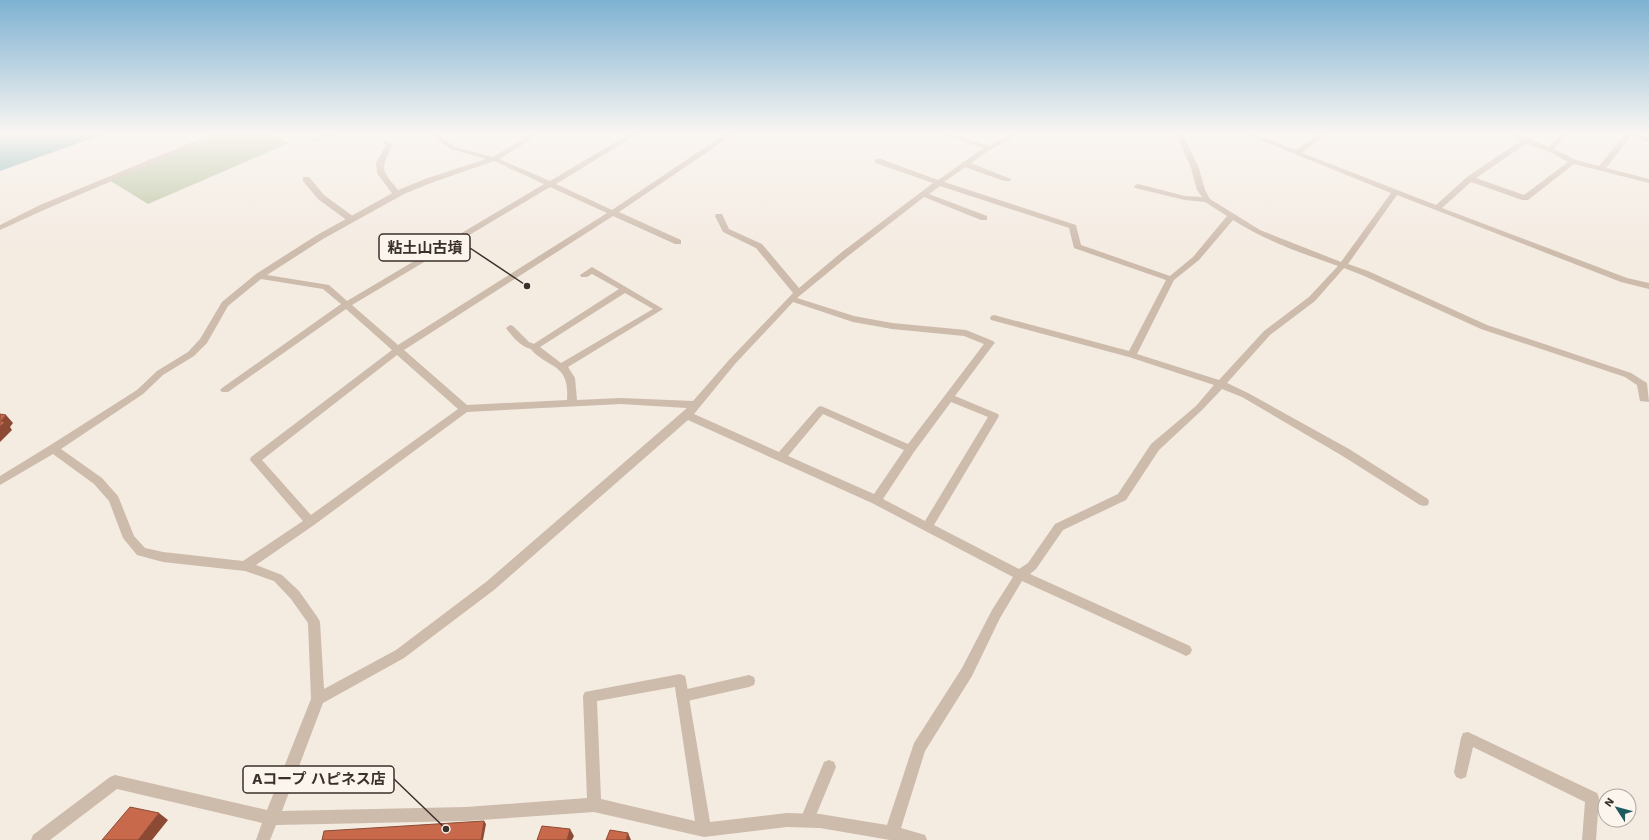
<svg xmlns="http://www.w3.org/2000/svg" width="1649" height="840" viewBox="0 0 1649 840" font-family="'Work Sans','Noto Sans JP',sans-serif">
<rect width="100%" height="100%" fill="#f4ebe1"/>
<path fill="#b8c4a0" d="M 223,134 L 270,134 L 289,143 L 148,204 L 109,180 Z"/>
<path fill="#7fb0b2" d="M 0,134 L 104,134 L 0,171 Z"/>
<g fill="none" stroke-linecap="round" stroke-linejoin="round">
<path fill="#cdbbac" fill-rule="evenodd" d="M 212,134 L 222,134 L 46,209 L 0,230 L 0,225 L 40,205 Z
M 326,134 L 337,134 L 315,142 L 312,140 Z
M 385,139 L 393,145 C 378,173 383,170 401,194 L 397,196 L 394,196 L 377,173 L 376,163 L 386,145 L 382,141 Z
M 962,162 L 968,162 L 1011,179 L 1010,181 L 1004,181 L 962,166 Z
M 303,177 L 309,177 L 324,195 L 354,217 L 354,221 L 348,221 L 318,199 L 303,181 Z
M 510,325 L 513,326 L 529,342 L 537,345 L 539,347 L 537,349 C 525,352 512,337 506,328 Z
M 749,675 L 754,677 L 755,681 L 754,685 L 749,687 L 683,702 L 678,700 L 676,696 L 678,692 L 683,690 Z
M 829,760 L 834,762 L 836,767 L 812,825 L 807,827 L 802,825 L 800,820 L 824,762 Z"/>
<path fill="#cdbbac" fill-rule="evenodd" d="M 429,134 L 437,134 L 455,147 L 493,157 L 531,134 L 540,134 L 499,159 L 550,181 L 629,134 L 638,134 L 556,184 L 612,210 L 716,140 L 725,134 L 734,134 L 619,212 L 681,240 L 681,244 L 675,244 L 613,216 L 404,350 L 467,405 L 567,400 C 570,361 547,370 529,347 L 619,289 L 592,274 L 587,277 L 581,277 L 580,275 L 592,267 L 663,309 L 568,367 L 575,378 L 577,400 L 621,398 L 693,401 L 729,360 L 793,293 L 756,248 L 723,232 L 715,216 L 716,214 L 722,214 L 729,229 L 762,244 L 799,288 L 842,252 L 933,183 L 875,163 L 875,159 L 881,159 L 938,180 L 984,148 L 939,134 L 951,134 L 989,146 L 1011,134 L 1020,134 L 988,151 L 944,182 L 1076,225 L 1081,245 L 1170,276 L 1193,257 L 1227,216 L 1205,202 L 1185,200 L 1135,188 L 1134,186 L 1138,184 L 1185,196 L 1202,197 L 1197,190 L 1191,168 L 1176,134 L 1183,134 L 1199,168 L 1205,190 L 1210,199 L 1260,230 L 1341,262 L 1391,193 L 1245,134 L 1255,134 L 1296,150 L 1318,134 L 1326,134 L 1302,153 L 1436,205 L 1467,177 L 1520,141 L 1508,134 L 1517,134 L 1549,147 L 1561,134 L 1568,134 L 1554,149 L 1576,160 L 1599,166 L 1625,134 L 1638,134 L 1649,138 L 1649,142 L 1631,136 L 1606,168 L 1649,179 L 1649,183 L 1574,164 L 1528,200 L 1522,200 L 1471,182 L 1442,208 L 1627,278 L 1649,283 L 1649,289 L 1621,282 L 1397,195 L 1348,264 L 1368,271 L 1487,325 L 1631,373 L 1647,383 L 1649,402 L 1640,401 L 1637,385 L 1625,377 L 1481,329 L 1362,275 L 1344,268 L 1315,301 L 1270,335 L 1227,383 L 1248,393 L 1349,449 L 1428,499 L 1429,502 L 1428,505 L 1424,506 L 1420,505 L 1341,455 L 1242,397 L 1222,389 L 1202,410 L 1159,450 L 1126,500 L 1063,530 L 1036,569 L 1030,574 L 1190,646 L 1192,650 L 1190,654 L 1186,656 L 1182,654 L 1022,581 L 1000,618 L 972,676 L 925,751 L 901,828 L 925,835 L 927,840 L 890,840 L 820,828 L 787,827 L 704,837 L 594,812 L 466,821 L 276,825 L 270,840 L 256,840 L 262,823 L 117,789 L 50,840 L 31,840 L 33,835 L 110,777 L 115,775 L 267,810 L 311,699 L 308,623 L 291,599 L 274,581 L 245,571 L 163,562 L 137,555 L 123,538 L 109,501 L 94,484 L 53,454 L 0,485 L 0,476 L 49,446 L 137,390 L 157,371 L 188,352 L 200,339 L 222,302 L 256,274 L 317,235 L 398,190 L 425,179 L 486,159 L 451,149 ZM 1526,144 L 1548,151 L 1568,162 L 1524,195 L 1476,178 ZM 494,161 L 544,184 L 347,301 L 329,285 L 267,275 L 323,239 L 404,194 L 431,183 ZM 940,186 L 1069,228 L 1074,248 L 1166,280 L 1129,351 L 994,315 L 991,316 L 990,318 L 991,320 L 1129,357 L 1214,385 L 1196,406 L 1151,444 L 1118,494 L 1055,524 L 1028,563 L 1019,569 L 934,525 L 999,416 L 998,414 L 955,396 L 993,345 L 995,343 L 993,341 L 966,330 L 892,323 L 854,316 L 797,298 L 848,256 L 924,197 L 981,220 L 987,220 L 987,216 L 929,194 ZM 550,187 L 607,213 L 398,345 L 352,305 ZM 1233,220 C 1266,241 1301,253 1338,266 L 1309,297 L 1264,331 L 1219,380 L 1137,354 L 1174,280 L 1199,260 ZM 261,279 L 323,289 L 341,304 L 222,388 L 220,390 L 222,392 L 228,392 L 346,309 L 392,350 L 251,457 L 250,460 L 303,521 L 243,561 L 163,552 L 145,548 L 134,536 L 118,496 L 102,478 L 61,449 L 143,394 L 163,375 L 194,356 L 207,343 L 228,306 ZM 625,293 L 653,309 L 561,363 L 540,347 ZM 793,302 L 853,322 L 892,329 L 964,336 L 984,344 L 908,444 L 821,406 L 818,407 L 779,452 L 694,414 L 735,364 ZM 397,355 L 458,409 L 311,515 L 262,460 ZM 951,402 L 988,417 L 925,521 L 883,499 L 914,452 ZM 621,404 L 687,408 L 486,582 L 396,650 L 324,689 L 320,622 L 318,618 L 299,591 L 282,575 L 256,565 L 314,525 L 467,412 ZM 823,414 L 904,450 L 874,494 L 788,456 ZM 688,420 L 872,503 L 1013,577 L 992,610 L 962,668 L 914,743 L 887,825 L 820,814 L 787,813 L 710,822 L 686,680 L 685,676 L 680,674 L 585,692 L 583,696 L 587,798 L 466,807 L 282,811 L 323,703 L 404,658 L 494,590 ZM 675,687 L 695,821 L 601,799 L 597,701 Z
M 1468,732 L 1597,793 L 1599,798 L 1596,840 L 1582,840 L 1585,802 L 1473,747 L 1466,777 L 1461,779 L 1456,777 L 1454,772 L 1461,738 L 1463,733 Z"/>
</g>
<path fill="#8c4a34" d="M 6,415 L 13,423 L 10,427 L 12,430 L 0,442 L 0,427 L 1,421 Z
M 159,813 L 168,820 L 152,840 L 138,840 Z
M 484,821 L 486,824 L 483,840 L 481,840 Z
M 570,829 L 574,836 L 572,840 L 567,840 Z
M 628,833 L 631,840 L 626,840 Z"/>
<path fill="#c8694b" stroke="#8c4a34" d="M 0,414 L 6,415 L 1,421 L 5,422 L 0,427 Z
M 130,807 L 159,813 L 138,840 L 102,840 Z
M 484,821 L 481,840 L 322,840 L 324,831 Z
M 542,826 L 570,829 L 567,840 L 537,840 Z
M 610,830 L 628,833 L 626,840 L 606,840 Z"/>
<linearGradient id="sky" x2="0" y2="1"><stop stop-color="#7eb2d2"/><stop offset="0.53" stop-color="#faf6f2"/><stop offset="1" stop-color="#faf6f2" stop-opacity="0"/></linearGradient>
<rect width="1649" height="252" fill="url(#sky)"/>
<path fill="none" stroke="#3b302b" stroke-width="1.5" d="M527 286L470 248M446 829L394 779"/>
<g fill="#3b302b" stroke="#fbf5ee" stroke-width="1.5">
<circle cx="527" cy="286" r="4"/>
<circle cx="446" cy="829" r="4"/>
</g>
<g fill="#fbf5ee" stroke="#3b302b" stroke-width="1.5">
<rect x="379" y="234" width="91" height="27" rx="4"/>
<rect x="243" y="766" width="151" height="27" rx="4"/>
</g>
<g font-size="15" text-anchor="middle" font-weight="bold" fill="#3b302b">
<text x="425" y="253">粘土山古墳</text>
<text x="319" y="784">Aコープ ハピネス店</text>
</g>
<g transform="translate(1617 808) rotate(306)"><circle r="19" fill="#fbf5ee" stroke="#aea6a0"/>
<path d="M0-3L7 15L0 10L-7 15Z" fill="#1f5a5e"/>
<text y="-6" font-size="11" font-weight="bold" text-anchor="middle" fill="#3b302b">N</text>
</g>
</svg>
